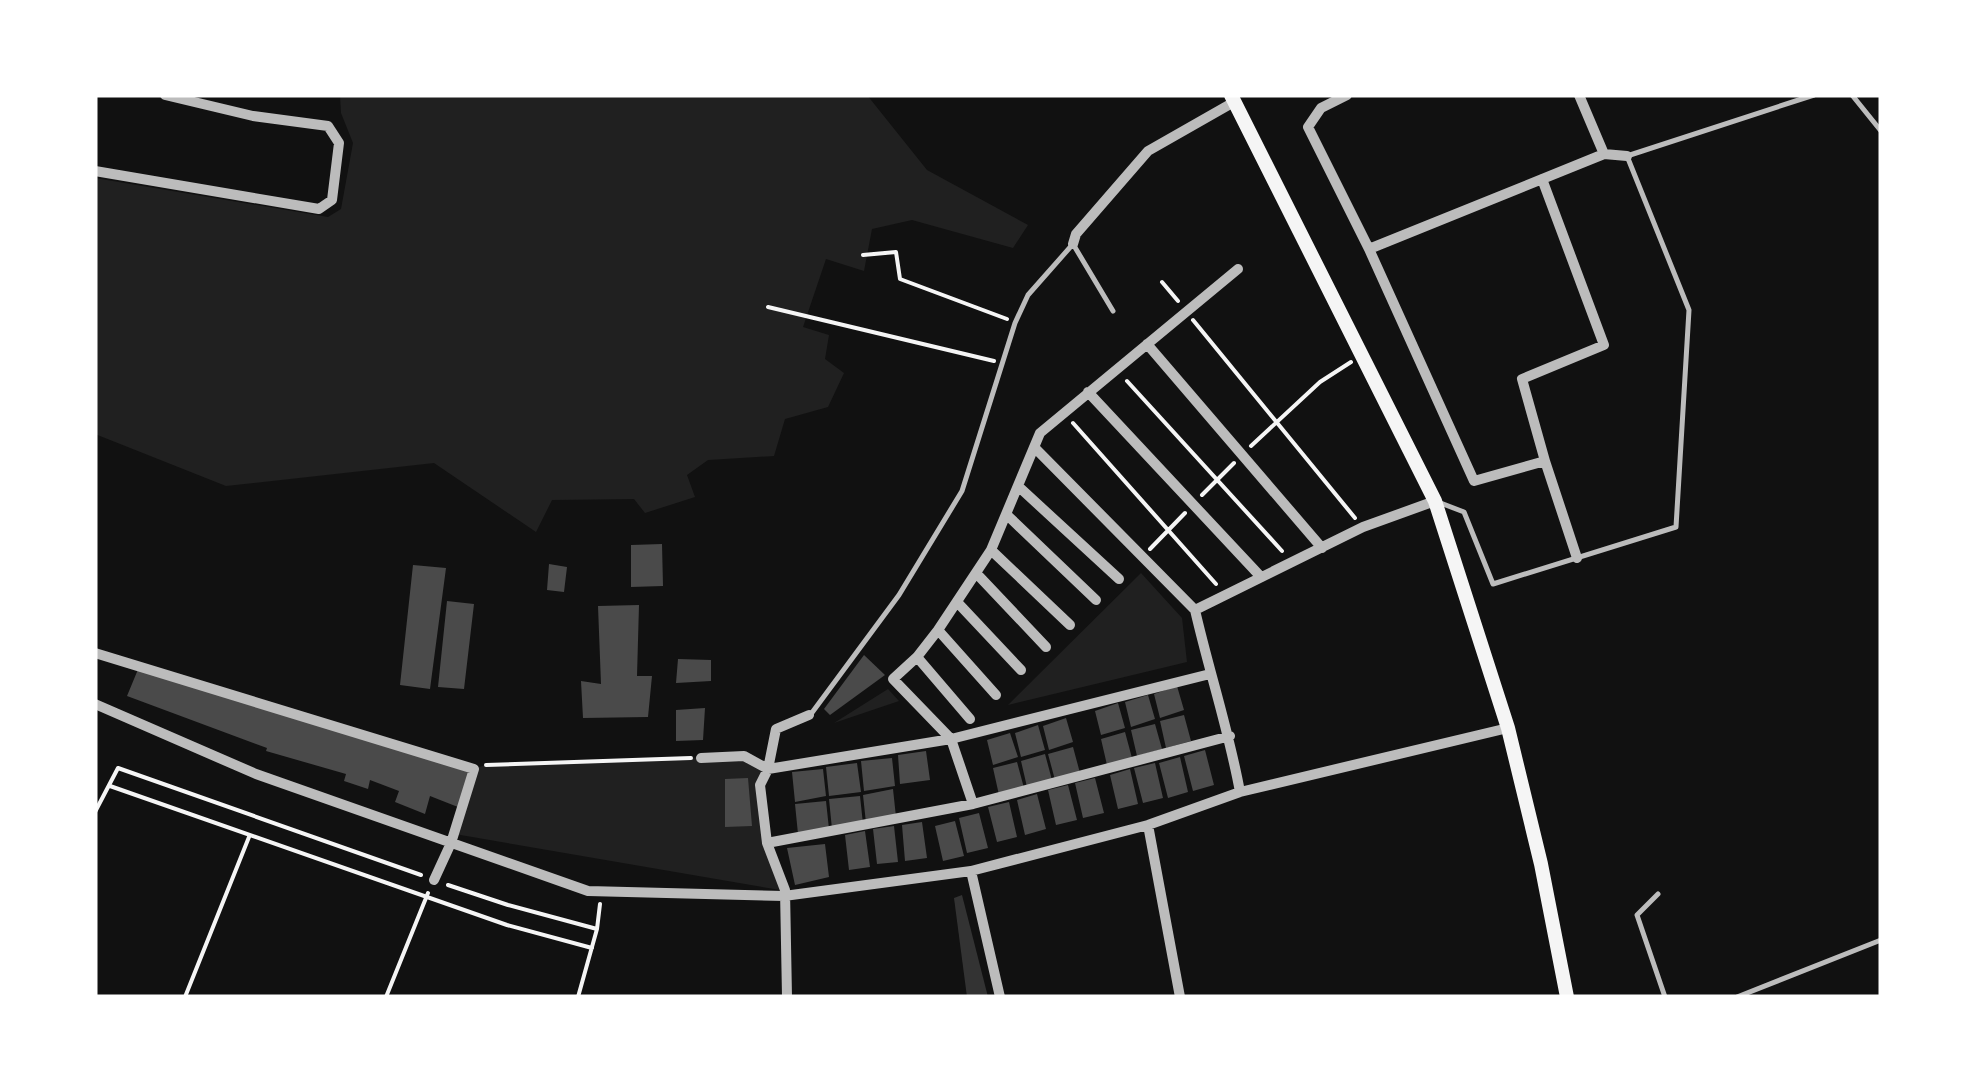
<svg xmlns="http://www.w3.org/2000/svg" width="1976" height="1092" font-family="Arial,sans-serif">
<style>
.green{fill:#202020}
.water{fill:#333}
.building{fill:#4a4a4a}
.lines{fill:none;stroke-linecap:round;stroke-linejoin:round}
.path{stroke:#f5f5f5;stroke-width:4}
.service{stroke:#bcbcbc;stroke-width:5}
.minor{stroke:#bcbcbc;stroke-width:10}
.secondary{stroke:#f5f5f5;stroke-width:14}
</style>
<rect width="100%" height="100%" fill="#111"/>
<path class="green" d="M340,95H867L927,170L1028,225L1013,248L912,220L872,229L864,271L826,259L803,327L829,335L825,359L844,373L828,407L785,419L774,456L708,460L687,475L695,497L645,513L634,499L552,500L536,532L434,463L226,486L95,434V178L328,217L341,209L353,143L341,113Z
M1141,573L1182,618L1187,662L1008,705Z
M888,689L899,701L834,723Z
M744,756L768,769L760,785L780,890L455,834L474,769L488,764Z"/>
<path class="water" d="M962,895L988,997H967L954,898Z"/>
<path class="building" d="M662,544L663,586L631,587V545Z
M549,564L567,567L564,592L547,590Z
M413,565L446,568L430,689L400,685Z
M447,601L474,604L464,689L438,687Z
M639,605L637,676H652L648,717L583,718L581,681L601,684L598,606Z
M864,655L885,675L830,715L824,709Z
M678,659L711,660V681L676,683Z
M139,667L474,769L463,809L430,796L425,814L395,802L399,791L370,780L368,789L344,781L346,774L266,751L267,748L127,696Z
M1177,686L1184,710L1160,718L1154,694Z
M1148,695L1155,719L1131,727L1125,702Z
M1118,703L1125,728L1101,735L1095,711Z
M705,708L703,740L676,741V710Z
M1184,715L1191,741L1166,748L1160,721Z
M1066,718L1073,742L1049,750L1043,726Z
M1155,724L1162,749L1137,756L1131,730Z
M1038,725L1045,750L1021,757L1015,733Z
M1125,732L1132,758L1107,765L1101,739Z
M1010,733L1018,757L993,765L987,740Z
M1073,747L1080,773L1055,780L1048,754Z
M1205,750L1214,785L1193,791L1184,756Z
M926,751L930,780L900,784L898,755Z
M1045,754L1052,780L1027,787L1021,761Z
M1180,757L1188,792L1168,798L1159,763Z
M892,758L895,786L864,791L861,761Z
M1017,762L1024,788L999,795L993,768Z
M857,763L861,792L829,796L826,767Z
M1155,763L1163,798L1143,803L1134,768Z
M823,769L826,796L795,802L792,772Z
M1130,769L1138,804L1118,809L1110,775Z
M748,778L752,826L725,827V779Z
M1095,778L1104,813L1083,818L1075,783Z
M1068,785L1077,820L1056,825L1048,790Z
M893,789L896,817L866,823L863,795Z
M1037,794L1046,829L1025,835L1017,800Z
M860,796L863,824L832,829L829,799Z
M826,801L829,829L798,834L795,804Z
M1009,802L1017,837L997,842L988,807Z
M979,813L988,848L967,853L959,818Z
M955,821L964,856L943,861L935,826Z
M922,822L927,858L905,861L902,825Z
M894,826L898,862L877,864L873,829Z
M865,831L870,867L849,870L845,835Z
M825,844L829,877L795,885L787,848Z"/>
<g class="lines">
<path class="path" d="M863,255L896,252L900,279L1007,319
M1162,282L1178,301
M768,307L994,361
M1193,320L1355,518
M1127,381L1282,551
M1073,423L1216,584
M1251,446L1320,382L1351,362
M1202,495L1234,463
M1150,549L1185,513
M486,765L691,758
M110,786L507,925L592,948
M95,812L118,768L421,875
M448,885L508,905L597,929
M185,997L249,837
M386,997L428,893
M578,997L597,929L600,904"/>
<path class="service" d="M1852,95L1881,131
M1438,502L1464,512L1493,584L1676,527L1689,310L1627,156L1814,95
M811,714L899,595L962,491L1015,323L1028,295L1073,244L1113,311
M1658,894L1637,915L1665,997
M1737,997L1881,940"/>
<path class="minor" d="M1347,95L1321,108L1308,127L1369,249
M1579,95L1604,154
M95,171L319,209L332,200L339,143L328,126L253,116L165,95
M1542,179L1604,345L1522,379L1545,461L1474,481L1369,249L1604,154L1627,156
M1073,244L1076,234L1148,151L1234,102
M1147,344L1322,548
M1088,392L1261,577
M1034,447L1195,610
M1545,461L1577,558
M1019,487L1119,579
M1007,515L1096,600
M991,550L1070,625
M976,573L1046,647
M957,602L1021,670
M938,630L996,695
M95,653L474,769L451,843L434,880
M917,657L970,719
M95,704L256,774L588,891L784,896L971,871L1148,825L1240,792L1508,728
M701,758L744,756L768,769L951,739L1210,674
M1240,792C1229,731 1209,671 1195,610L1363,527L1435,501
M973,804L951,739L893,679L917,657L938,630L991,550L1040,433L1238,269
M1148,825L1180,997
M767,843L973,804L1230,736
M971,871L1000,997
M787,997L785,890L767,843L760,785L768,769L776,729L809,715"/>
<path class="secondary" d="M1231,95L1435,501L1508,728L1541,864L1567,997"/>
</g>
<rect width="1976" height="1092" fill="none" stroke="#ffffff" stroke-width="195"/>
</svg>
